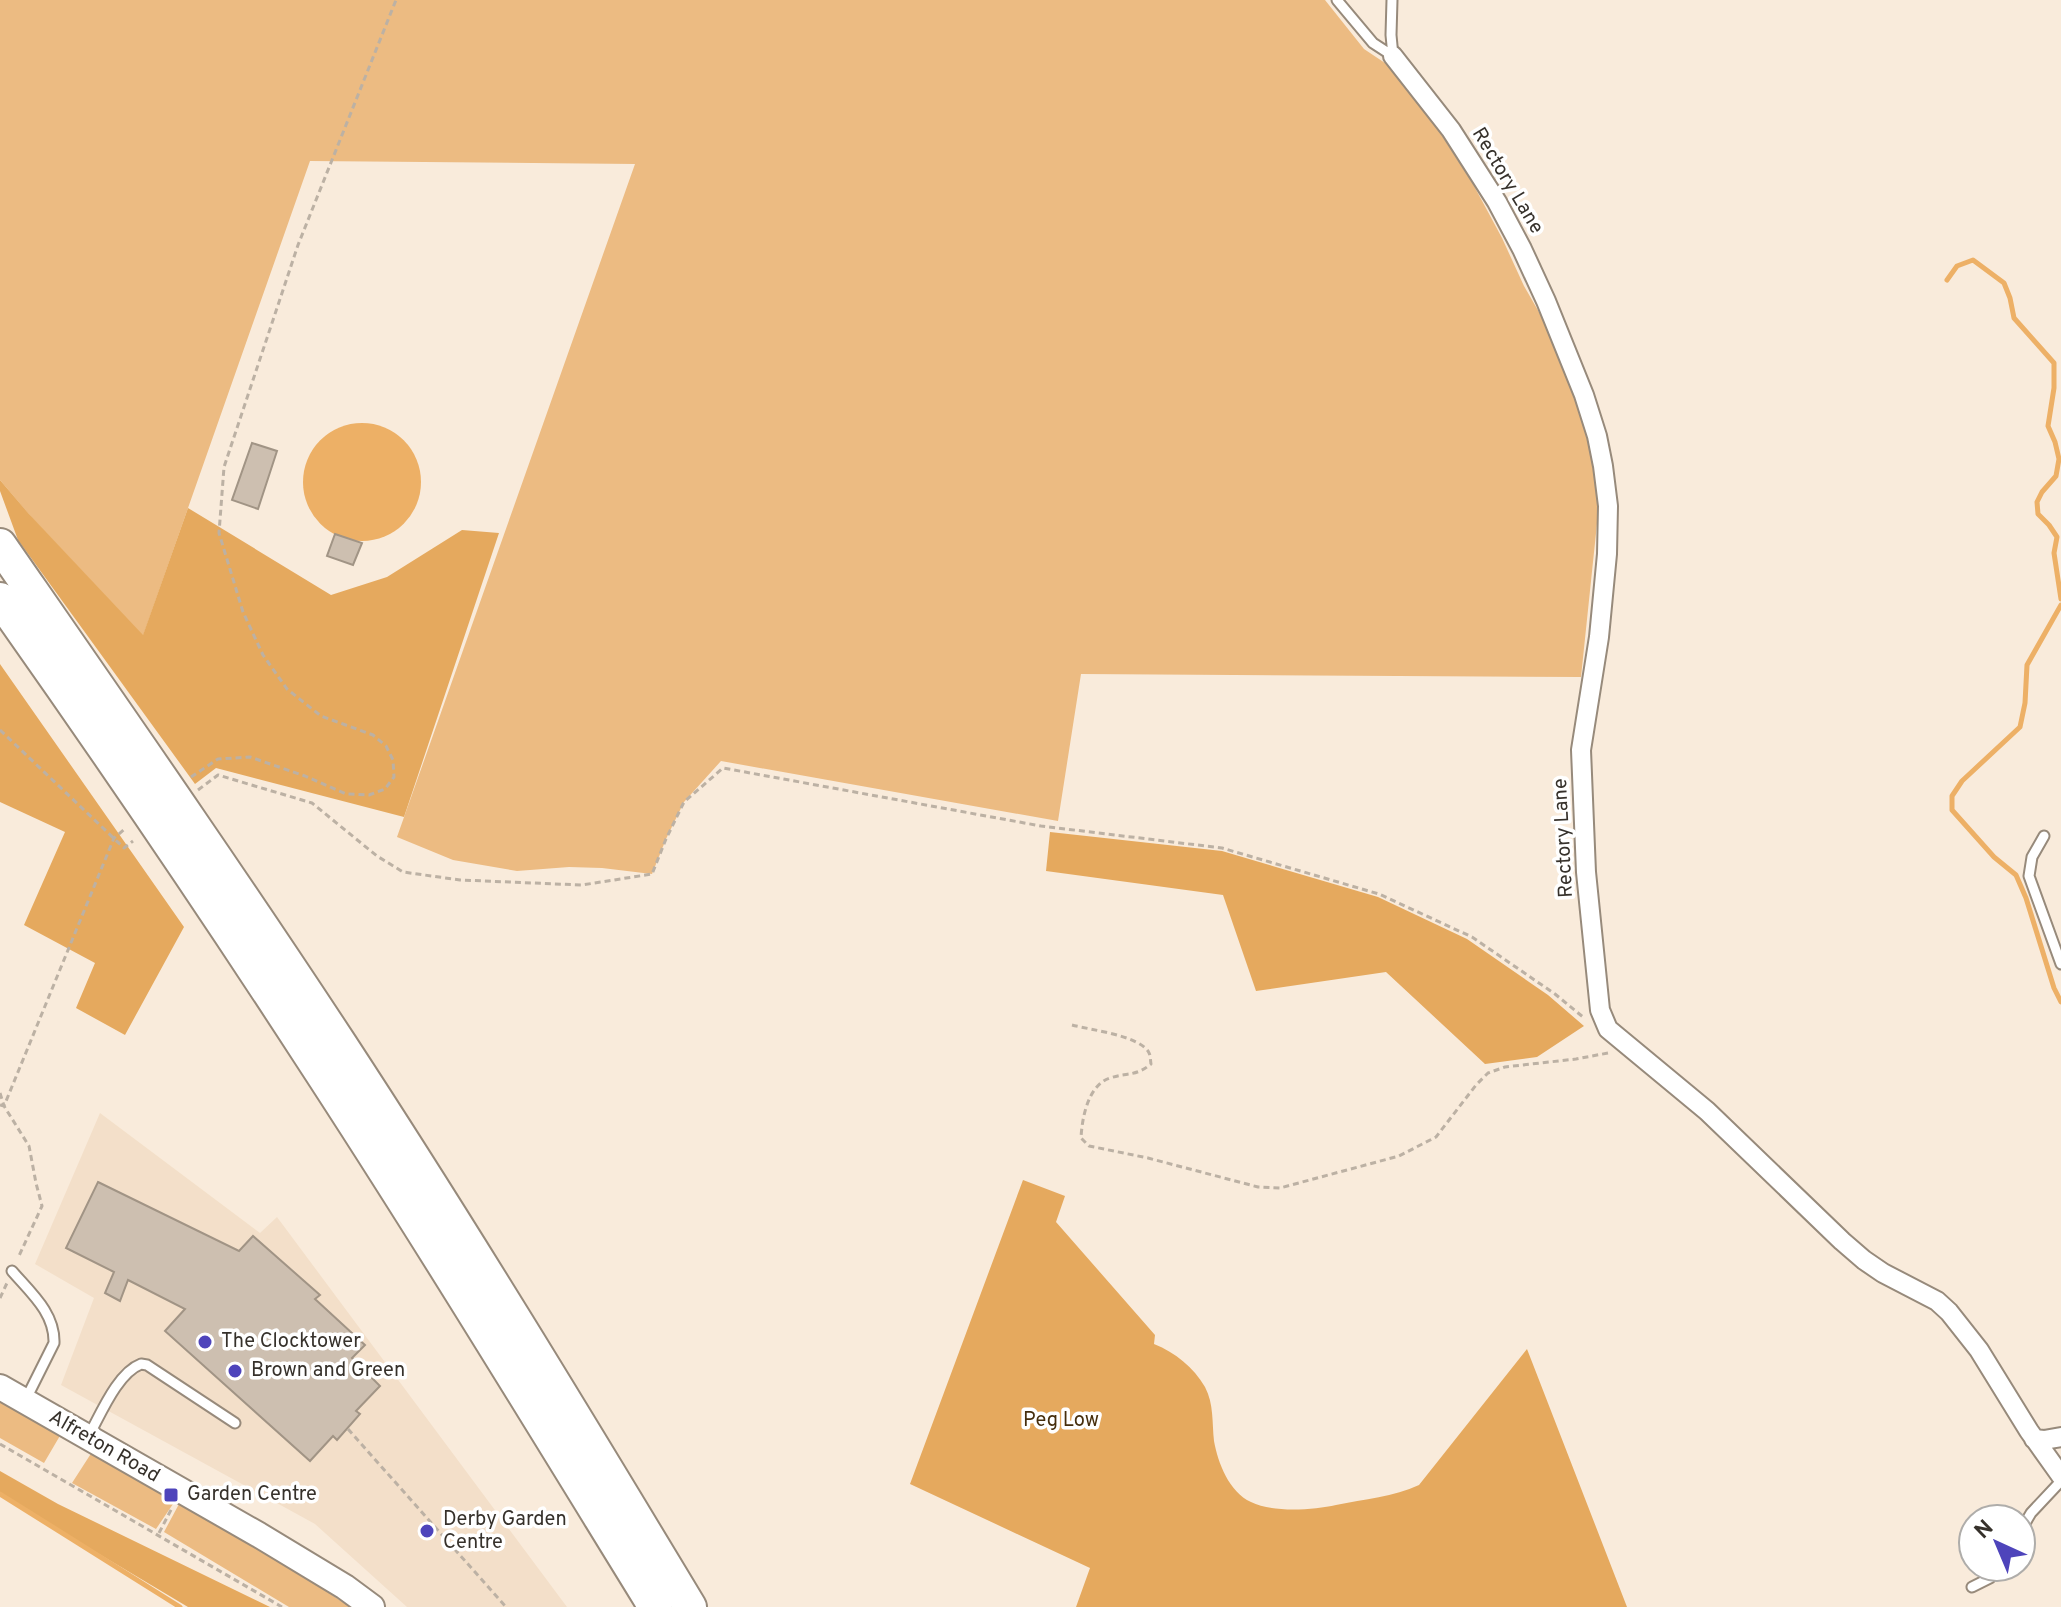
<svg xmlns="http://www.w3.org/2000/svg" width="2061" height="1607" font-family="Overpass,sans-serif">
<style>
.built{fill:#f3dfc9}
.green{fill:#ecbb82}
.forest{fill:#e5a95e}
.water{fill:#edb066}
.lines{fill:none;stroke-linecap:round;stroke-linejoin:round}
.stream{stroke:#edb066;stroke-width:5}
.building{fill:#cdbfb0;stroke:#a19485;stroke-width:2}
.lane-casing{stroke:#978a7b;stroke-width:13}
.street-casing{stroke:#978a7b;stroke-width:22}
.secondary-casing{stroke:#978a7b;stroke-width:28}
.highway-casing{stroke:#978a7b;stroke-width:36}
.path{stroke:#bcb1a4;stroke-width:3;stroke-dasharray:6 4;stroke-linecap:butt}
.lane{stroke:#fff;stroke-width:9}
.street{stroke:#fff;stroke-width:18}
.secondary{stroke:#fff;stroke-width:24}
.highway{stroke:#fff;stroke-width:32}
.poi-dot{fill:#4e44bb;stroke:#fff;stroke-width:3}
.labels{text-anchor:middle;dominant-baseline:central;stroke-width:7;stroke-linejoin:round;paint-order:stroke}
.street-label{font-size:20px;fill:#36312b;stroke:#fff}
.poi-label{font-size:20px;fill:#36312b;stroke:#fff;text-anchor:start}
.park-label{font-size:20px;fill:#462e0d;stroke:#fff}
</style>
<rect width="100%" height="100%" fill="#f9ebdb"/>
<path class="built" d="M100,1113L260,1233L277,1217L567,1607H407L315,1524L61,1385L94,1298L35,1264Z"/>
<path class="green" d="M0,0H1325L1364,49L1388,65L1439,131L1473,184L1502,238L1524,286L1551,333L1603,466L1581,677L1081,674L1058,821L721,761L684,802L666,839L652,874L602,868L569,867L517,871L453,860L397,837L635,164L310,161L143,636L33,519L0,480Z
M0,1398L61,1434L44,1463L0,1438Z
M92,1452L169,1495L167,1499L173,1504L156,1529L72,1483Z
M179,1504L183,1506L186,1504L270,1554L350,1607H289L164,1532Z"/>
<path class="forest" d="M0,480L29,514L143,635L188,508L331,595L387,577L462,530L499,533L404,817L216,768L195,784L18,540L0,491Z
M0,664L184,927L125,1035L76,1008L95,963L24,925L65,832L0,802Z
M1050,832L1222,851L1378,897L1467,939L1548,995L1584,1026L1537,1057L1485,1064L1386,972L1256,991L1223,895L1046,871Z
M1023,1180L1065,1196L1056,1222L1155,1335L1154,1344C1176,1353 1193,1367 1205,1387C1214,1404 1212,1423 1214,1441C1218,1463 1229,1492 1251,1502C1273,1513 1313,1510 1336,1505C1364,1499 1394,1497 1419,1485L1527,1349L1627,1607H1076L1090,1568L910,1484Z
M0,1471L58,1504L270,1607H188L0,1495Z"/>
<path class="water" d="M303 482a59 59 0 1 1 118 0a59 59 0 1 1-118 0Z"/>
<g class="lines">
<path class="stream" d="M1947,280L1957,266L1973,260L2004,283L2010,298L2014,318L2054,363V388L2048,426L2055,442L2059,459L2056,476L2042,492L2037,502L2038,514L2049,525L2057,537L2054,553L2061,599
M2061,605L2027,665L2025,703L2020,727L1962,781L1952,796V810L1994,857L2016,875L2026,898L2054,988L2061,1002
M0,1494L180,1607"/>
</g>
<path class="building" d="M252,443L277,451L258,509L232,500Z
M335,534L362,543L353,565L327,556Z
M98,1182L239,1251L253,1236L320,1295L315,1299L365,1345L352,1358L380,1386L356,1411L360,1414L337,1440L333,1436L310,1461L165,1331L185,1309L128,1280L120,1301L105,1293L114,1272L66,1248Z"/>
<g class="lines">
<g class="lane-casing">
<path id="lane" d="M1337,0L1373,43L1393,56
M1392,0L1391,35L1393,56
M2044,836L2032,857L2029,876L2061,964
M12,1271C31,1293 55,1313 54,1343L26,1399
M88,1437C100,1416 117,1373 141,1364L147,1365L235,1423
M2021,1530L2031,1513L2061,1481
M1972,1587L1990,1578L1998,1567"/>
</g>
<g class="street-casing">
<path id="street" d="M1393,56L1451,130L1497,202L1522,249L1546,301L1584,395L1597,436L1603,466L1608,506L1607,554L1599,637L1581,750L1586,872L1600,1010L1608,1029L1707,1111L1842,1241L1864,1260L1883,1273L1937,1301L1949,1312L1979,1350L2029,1431L2061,1476
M2034,1439L2044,1440L2061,1437"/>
</g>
<g class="secondary-casing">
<path id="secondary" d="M0,1387L259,1535L345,1587L372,1607"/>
</g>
<g class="highway-casing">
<path id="highway" d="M0,545C115,711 230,876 341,1045C462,1230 576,1418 690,1607
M0,599C106,749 209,900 309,1054C428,1236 541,1422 655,1607"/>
</g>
<path class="path" d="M0,730L124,848L133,841
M191,777L218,759L250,757L305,776L346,794L369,795L385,789L394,777L393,760L386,746L373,735L321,716L287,689L263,655L243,612L219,533L224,467L298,245L396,0
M198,790L218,775L312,803L377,856L403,872L460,880L582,885L652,874L666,839L684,802L723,768L1041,826L1222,848L1379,894L1472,937L1555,994L1583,1017
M1072,1025C1091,1030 1136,1035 1148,1051C1151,1056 1150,1058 1151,1064C1135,1077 1128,1072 1110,1078C1088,1085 1082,1118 1081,1138L1089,1146L1148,1158L1258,1187L1280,1188L1399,1156L1436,1137L1476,1085L1488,1073L1505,1067L1576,1059L1608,1053
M0,1093L4,1106L29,1146L36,1183L42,1206L18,1258
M0,1105L4,1106L114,838L126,828
M0,1298L7,1283
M348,1429L506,1607
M0,1444L282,1607
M159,1533L172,1508"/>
<use href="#lane" class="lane"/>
<use href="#street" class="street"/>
<use href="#secondary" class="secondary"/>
<use href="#highway" class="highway"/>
</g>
<g class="poi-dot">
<circle cx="205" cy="1342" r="8"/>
<circle cx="235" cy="1371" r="8"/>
<rect x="163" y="1487" width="16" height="16" rx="4"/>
<circle cx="427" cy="1531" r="8"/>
</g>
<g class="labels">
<g class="street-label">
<text transform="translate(1507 181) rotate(59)">Rectory Lane</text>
<text transform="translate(1564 838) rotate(-93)">Rectory Lane</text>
<text transform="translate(104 1447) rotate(30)">Alfreton Road</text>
</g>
<g class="poi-label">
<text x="221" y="1342">The Clocktower</text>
<text x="251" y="1371">Brown and Green</text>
<text x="187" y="1495">Garden Centre</text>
<text x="443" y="1520">Derby Garden<tspan x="443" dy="23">Centre</tspan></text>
</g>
<g class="park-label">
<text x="1061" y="1421">Peg Low</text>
</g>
</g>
<g transform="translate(1997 1543) rotate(316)"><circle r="38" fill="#ffffff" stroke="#afadaa" stroke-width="2"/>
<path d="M0-6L14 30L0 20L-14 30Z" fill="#4e44bb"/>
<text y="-12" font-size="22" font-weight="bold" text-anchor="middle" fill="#36312b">N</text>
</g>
</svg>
